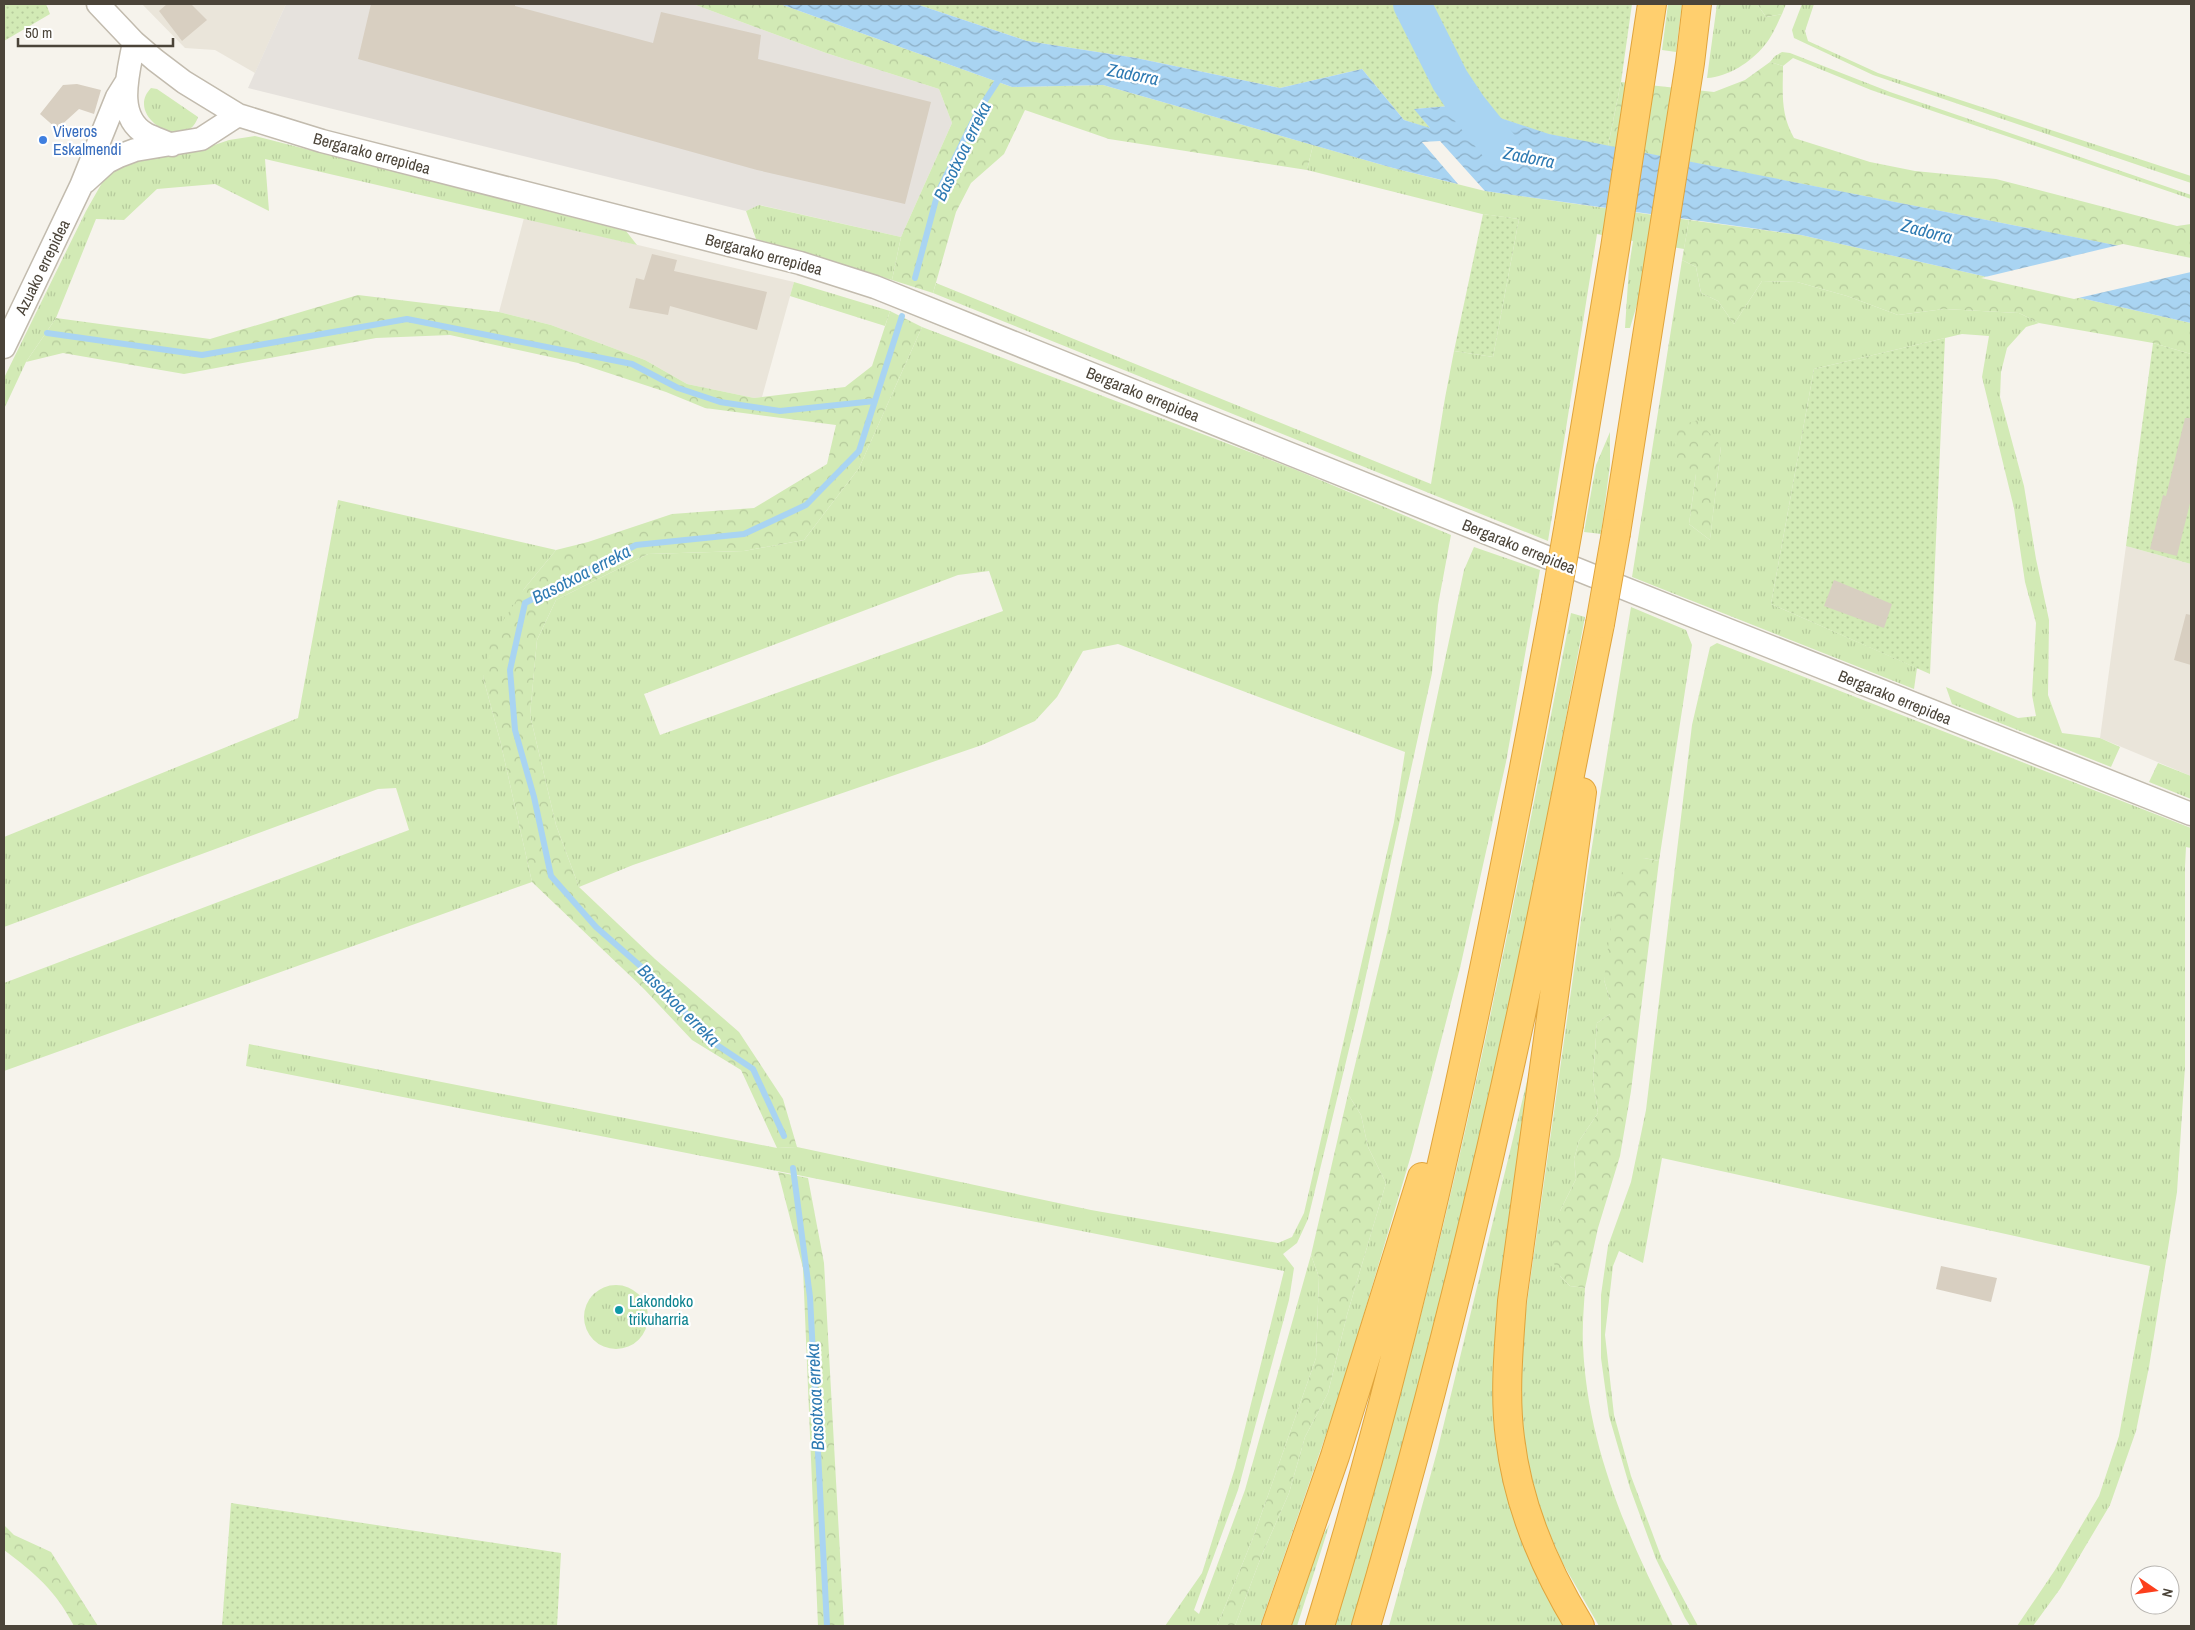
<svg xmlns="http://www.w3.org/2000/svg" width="2195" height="1630" font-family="'Archivo Narrow',sans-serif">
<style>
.residential{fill:#eae5da}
.industrial{fill:#e6e2dd}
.grass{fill:url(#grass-tufts);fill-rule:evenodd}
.forest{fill:url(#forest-crowns)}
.park{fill:url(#park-dots)}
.water{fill:url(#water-waves)}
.pier{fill:#f6f3ec}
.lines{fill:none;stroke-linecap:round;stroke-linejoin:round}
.stream{stroke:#a9d4f2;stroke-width:6}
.river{stroke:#a9d4f2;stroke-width:38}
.building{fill:#d8cfc1}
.tertiary-casing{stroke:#c2bbae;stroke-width:25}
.motorway-casing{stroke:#e0a43c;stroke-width:30}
.tertiary{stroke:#fff;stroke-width:22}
.motorway{stroke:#ffcf6e;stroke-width:28}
.motorway-bridge-casing{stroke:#e0a43c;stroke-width:30;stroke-linecap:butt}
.motorway-bridge{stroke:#ffcf6e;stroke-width:28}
.shop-dot{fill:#3f7fe0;stroke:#fff;stroke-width:2}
.culture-dot{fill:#0f9aa8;stroke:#fff;stroke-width:2}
.labels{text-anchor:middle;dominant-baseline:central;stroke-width:4.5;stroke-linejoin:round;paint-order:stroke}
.shop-label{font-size:16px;fill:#366cbe;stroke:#fff;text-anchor:start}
.street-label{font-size:16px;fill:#4b4439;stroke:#fff}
.culture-label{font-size:16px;fill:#0d838f;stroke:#fff;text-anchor:start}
.water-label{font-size:18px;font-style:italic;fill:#2e7ab2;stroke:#fff}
</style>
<defs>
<pattern id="grass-tufts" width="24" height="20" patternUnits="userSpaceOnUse" patternTransform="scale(1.25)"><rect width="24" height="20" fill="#d2eab5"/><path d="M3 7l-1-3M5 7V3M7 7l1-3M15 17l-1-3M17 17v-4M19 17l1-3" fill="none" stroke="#b6ca9c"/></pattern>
<pattern id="forest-crowns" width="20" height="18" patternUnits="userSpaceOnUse" patternTransform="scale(1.25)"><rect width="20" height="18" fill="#d2eab5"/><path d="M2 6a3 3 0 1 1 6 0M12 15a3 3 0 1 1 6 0" fill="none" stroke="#b6ca9c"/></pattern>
<pattern id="park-dots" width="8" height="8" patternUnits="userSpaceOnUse" patternTransform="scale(1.25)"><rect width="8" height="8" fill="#d2eab5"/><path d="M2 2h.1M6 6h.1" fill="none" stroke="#b6ca9c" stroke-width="1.8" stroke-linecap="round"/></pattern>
<pattern id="water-waves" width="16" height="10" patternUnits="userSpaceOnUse" patternTransform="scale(1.25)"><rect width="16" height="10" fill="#a9d4f2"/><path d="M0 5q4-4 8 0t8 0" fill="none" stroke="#8caec5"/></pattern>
</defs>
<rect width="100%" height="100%" fill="#f6f3ec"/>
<path class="residential" d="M142,4H286L255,73L215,50L185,48Z
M524,218L794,282L762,397L754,398L687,384L645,360L551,325L499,312Z
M2126,546L2191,564V776L2100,738Z"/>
<path class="industrial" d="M286,4H693L826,53L939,89L952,123L901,237L760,205L746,211L248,88Z"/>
<path class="grass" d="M1668,4H1682L1676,52L1662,50Z
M1717,4H1757L1766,17L1782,14C1777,24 1772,37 1764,46C1751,62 1728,77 1707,78Z
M1802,4H1814L1805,31L1808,41L1878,73L2191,176V183L1873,75L1794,38L1792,30Z
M1782,52L1790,53L1890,92L2191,195V199L1871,90L1793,58L1783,66L1770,62L1775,56Z
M151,88L157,89L198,117C187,154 123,117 151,88Z
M255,136L626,231L637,245L265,159L269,211L215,184L157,189L124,220L96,219L56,318L26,362L4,409V378L86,211L107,174L139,155L194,152L229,140Z
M1313,145L1393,168L1485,191L1689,220L1684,249L1648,243L1642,288L1630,328H1625L1629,267L1633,241L1597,234L1548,541L933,293L936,283L1431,484L1445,398L1454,351L1493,357L1519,219L1482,214L1307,170Z
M759,205L901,237L892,280L756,239L746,211Z
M1682,260L1696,267L1701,293L1718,301L1734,324L1762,281L1797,282L1847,296L1898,315L1944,309L2019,313L2039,323L2026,327L2007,348L2001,372L2000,397L2024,486L2036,559L2049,620L2048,695L2062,733L2100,738L2120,747L2111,767L1952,704L1946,687L2018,718L2036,716L2032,695L2036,623L2025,582L2014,508L1982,377L1989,336L1962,334L1814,369L1771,604L1917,668L1914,689L1632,577ZM1721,446L1710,539V540L1689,524L1696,474Z
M794,282L890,311L885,326L790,296Z
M922,327L1294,469L1451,535L1438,605L1432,673L1358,1012L1308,1219L1297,1243L1283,1254L1294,1268L1289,1300L1238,1490L1194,1610L1199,1614L1245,1490L1311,1255L1319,1277L1316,1358L1253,1538L1217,1626H1165L1202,1573L1235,1468L1284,1271L246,1066L249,1044L777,1148L797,1147L1091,1210L1278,1243L1292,1237L1304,1213L1394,822L1405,752L1118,644L1083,651L1057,697L1035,721L982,745L633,865L579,887L556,825L530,715L537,640L556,600L648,554L744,551L804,540L859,468ZM989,571L1003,611L660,735L644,694L958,575Z
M1610,432V465L1601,534L1584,532L1596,465Z
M338,500L556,550L524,589L483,677L500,740L532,882L4,1071V983L409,830L396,788L378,789L4,927V837L298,718Z
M1474,547L1540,570L1506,762L1460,968L1412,1152L1341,1391L1260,1626H1235L1261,1557L1289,1493L1305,1437L1328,1393L1347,1315L1386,1183L1368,1147L1361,1115L1348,1094L1387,933L1464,570Z
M1631,607L1686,630L1692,645L1659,861L1644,858L1604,980L1610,1000V1014L1597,1023L1593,1080L1598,1113L1579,1141L1574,1159L1576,1179L1560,1211V1276L1570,1286L1585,1288C1584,1306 1582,1326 1583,1345C1587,1445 1628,1539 1673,1626H1599L1562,1562L1539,1509L1525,1448L1519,1384L1524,1324L1588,871Z
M1571,613L1585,617C1559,751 1536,887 1507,1021C1462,1225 1409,1426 1352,1626H1335C1375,1493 1411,1358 1444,1222C1492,1021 1531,817 1571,613Z
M1717,643L2191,828V848L2186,847L2185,866V1067L2177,1192L2149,1367L2136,1431L2110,1505L2060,1589L2033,1626H2017L2055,1570L2099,1496L2119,1436L2150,1266L1662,1158L1643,1263L1619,1251L1613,1266L1605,1335L1614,1415L1631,1476L1662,1559L1698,1626H1690L1685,1618L1656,1559L1630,1488L1609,1416L1601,1358V1295L1608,1246L1631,1182L1646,1110L1692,725L1710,647Z
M2158,763L2191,776V799L2149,782Z
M1536,1044L1496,1381L1571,1626H1389L1438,1448Z
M584 1317a32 32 0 1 1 64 0a32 32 0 1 1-64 0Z
M1330,1523L1297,1626H1287L1308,1562Z"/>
<path class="forest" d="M693,4H780L1012,87L1103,85L1313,145L1307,170L1109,139L1025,110L1004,154L971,183L956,212L933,293L892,280L901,237L952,123L939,89L826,53Z
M1757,4H1786L1782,14L1766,17Z
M1770,62L1783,66C1783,93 1780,113 1794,138L1870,162L1915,171L1996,179L2177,226L2191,224V260L1608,146L1621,82L1714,92L1745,80Z
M1689,220L1801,235L2191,323V354L2153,343L2039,323L2019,313L1944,309L1898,315L1847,296L1797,282L1762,281L1734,324L1718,301L1701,293L1696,267L1682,260Z
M358,295L499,312L551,325L645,360L687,384L754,398L845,387L872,366L890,311L922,327L859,468L804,540L744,551L648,554L556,600L537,640L530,715L556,825L579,887L655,959L739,1032L783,1099L797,1147L777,1148L741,1070L692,1040L644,989L532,882L500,740L483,677L491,639L524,589L556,550L588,542L672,514L754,508L827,464L836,425L705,408L666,392L578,363L450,335L376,338L184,374L63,353L26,362L56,318L210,339Z
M1698,420L1721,446L1710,540L1689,524L1696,474L1677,458L1673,436L1682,425Z
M1644,858L1659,861L1631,1091L1620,1156L1598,1228L1585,1288L1570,1286L1560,1276L1550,1255L1560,1211L1576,1179L1574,1159L1579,1141L1598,1113L1593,1080L1597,1023L1610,1014V1000L1604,980L1617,876Z
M1348,1094L1361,1115L1368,1147L1386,1183L1347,1315L1328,1393L1305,1437L1289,1493L1261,1557L1235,1626H1217L1253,1538L1316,1358L1319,1277L1311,1255Z
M778,1172L808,1178L824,1263L844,1626H818L803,1268Z
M4,1525L14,1535L51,1552L98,1626H74C56,1591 35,1573 4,1550Z"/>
<path class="park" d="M4,4H46L50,14L4,41Z
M916,4H1632L1621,82L1608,146L1547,134L1461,105L1415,109L1431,129L1404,120L1362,69L1280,88L1136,58L1027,41Z
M1483,214L1519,219L1493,357L1454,351Z
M1945,338L1930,674L1771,604L1814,369Z
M2153,343L2191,354V564L2126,546Z
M231,1503L561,1553L557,1626H222Z"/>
<path class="water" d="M780,4H916L1027,41L1136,58L1280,88L1362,69L1404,120L1430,128L1414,109L1461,105L1549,134L2191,260V323L1801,235L1485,191L1440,141L1422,142L1458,184L1393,168L1103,85L1012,87Z"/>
<path class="pier" d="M2123,244L2191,258V272L2074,299L1981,278Z"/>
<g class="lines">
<path class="stream" d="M915,278L938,192L977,113L1001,76
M47,333L202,355L407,319L632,364L678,388L720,402L780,411L875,401
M784,1136L753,1069L708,1039L662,985L596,927L551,876L534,797L515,730L510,670L525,603L636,545L744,534L806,505L859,451L902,316
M793,1168L810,1297L827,1626"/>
<path class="river" d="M1412,4L1450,80L1468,107L1500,147"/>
</g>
<path class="building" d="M167,4H191L207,20L182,41L159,11Z
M371,4H515V6L653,43L661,12L761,35L758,59L931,102L905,204L757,170L358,59Z
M77,84L101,90L94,114L79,109L57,129L40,114L63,85Z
M652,254L677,260L674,271L767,292L757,330L670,306L668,315L629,308L636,278L644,280Z
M2185,418H2191V499L2177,556L2150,549L2163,495L2166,496Z
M1834,580L1892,604L1884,628L1824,606Z
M2186,614L2191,615V665L2174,660Z
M1941,1266L1997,1278L1991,1302L1936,1289Z"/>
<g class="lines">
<g class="tertiary-casing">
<path id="tertiary" d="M98,4L134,42L155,60L184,82L238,115L322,141L800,263L875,287L1708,622L2191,814
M134,42C129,71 114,116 146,134C154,138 163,141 172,145
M85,182L107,162L119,156L135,150L201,139L238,115
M4,347L81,186L117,97L127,81"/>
</g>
<g class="motorway-casing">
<path id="motorway" d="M1569,524L1615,248L1652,4
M1616,533L1690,63L1697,4
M1276,1626L1335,1456L1422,1177
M1320,1626C1423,1290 1492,944 1556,598
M1366,1626C1424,1428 1475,1227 1519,1024C1548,891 1573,757 1600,624
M1580,1626C1545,1569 1518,1506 1510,1438C1504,1393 1509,1346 1512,1301L1582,792"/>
</g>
<use href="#tertiary" class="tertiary"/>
<use href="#motorway" class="motorway"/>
<g class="motorway-bridge-casing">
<path id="motorway-bridge" d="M1556,598L1569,524
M1600,624L1616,533"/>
</g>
<use href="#motorway-bridge" class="motorway-bridge"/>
</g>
<circle class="shop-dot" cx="43" cy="140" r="5"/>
<circle class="culture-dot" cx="619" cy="1310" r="5"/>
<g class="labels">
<g class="shop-label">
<text x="53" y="131">Viveros<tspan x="53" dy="18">Eskalmendi</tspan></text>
</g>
<g class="street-label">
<text transform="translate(372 153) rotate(15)">Bergarako errepidea</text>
<text transform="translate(764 254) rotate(15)">Bergarako errepidea</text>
<text transform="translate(42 267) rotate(-64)">Azuako errepidea</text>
<text transform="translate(1143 394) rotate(22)">Bergarako errepidea</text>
<text transform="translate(1519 546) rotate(22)">Bergarako errepidea</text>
<text transform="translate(1895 697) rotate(22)">Bergarako errepidea</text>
</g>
<g class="culture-label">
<text x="629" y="1301">Lakondoko<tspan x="629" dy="18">trikuharria</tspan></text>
</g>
<g class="water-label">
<text transform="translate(1133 74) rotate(11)">Zadorra</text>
<text transform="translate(962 151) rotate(-64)">Basotxoa erreka</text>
<text transform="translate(1529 157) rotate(11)">Zadorra</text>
<text transform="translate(1927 231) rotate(15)">Zadorra</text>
<text transform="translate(581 574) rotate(-27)">Basotxoa erreka</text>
<text transform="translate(679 1005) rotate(45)">Basotxoa erreka</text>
<text transform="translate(815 1397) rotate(-93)">Basotxoa erreka</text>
</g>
</g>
<rect width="2195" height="1630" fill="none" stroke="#4b4439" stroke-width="10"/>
<g transform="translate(2155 1590) rotate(103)"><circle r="24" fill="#ffffff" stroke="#b7b4b0"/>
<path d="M0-4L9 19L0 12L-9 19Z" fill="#fc3f1d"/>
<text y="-8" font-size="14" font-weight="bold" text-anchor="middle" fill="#4b4439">N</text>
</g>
<path d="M18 38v8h155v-8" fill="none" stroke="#4b4439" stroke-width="2.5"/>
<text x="25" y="38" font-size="15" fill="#4b4439" stroke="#ffffff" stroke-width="4" paint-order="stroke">50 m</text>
</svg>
